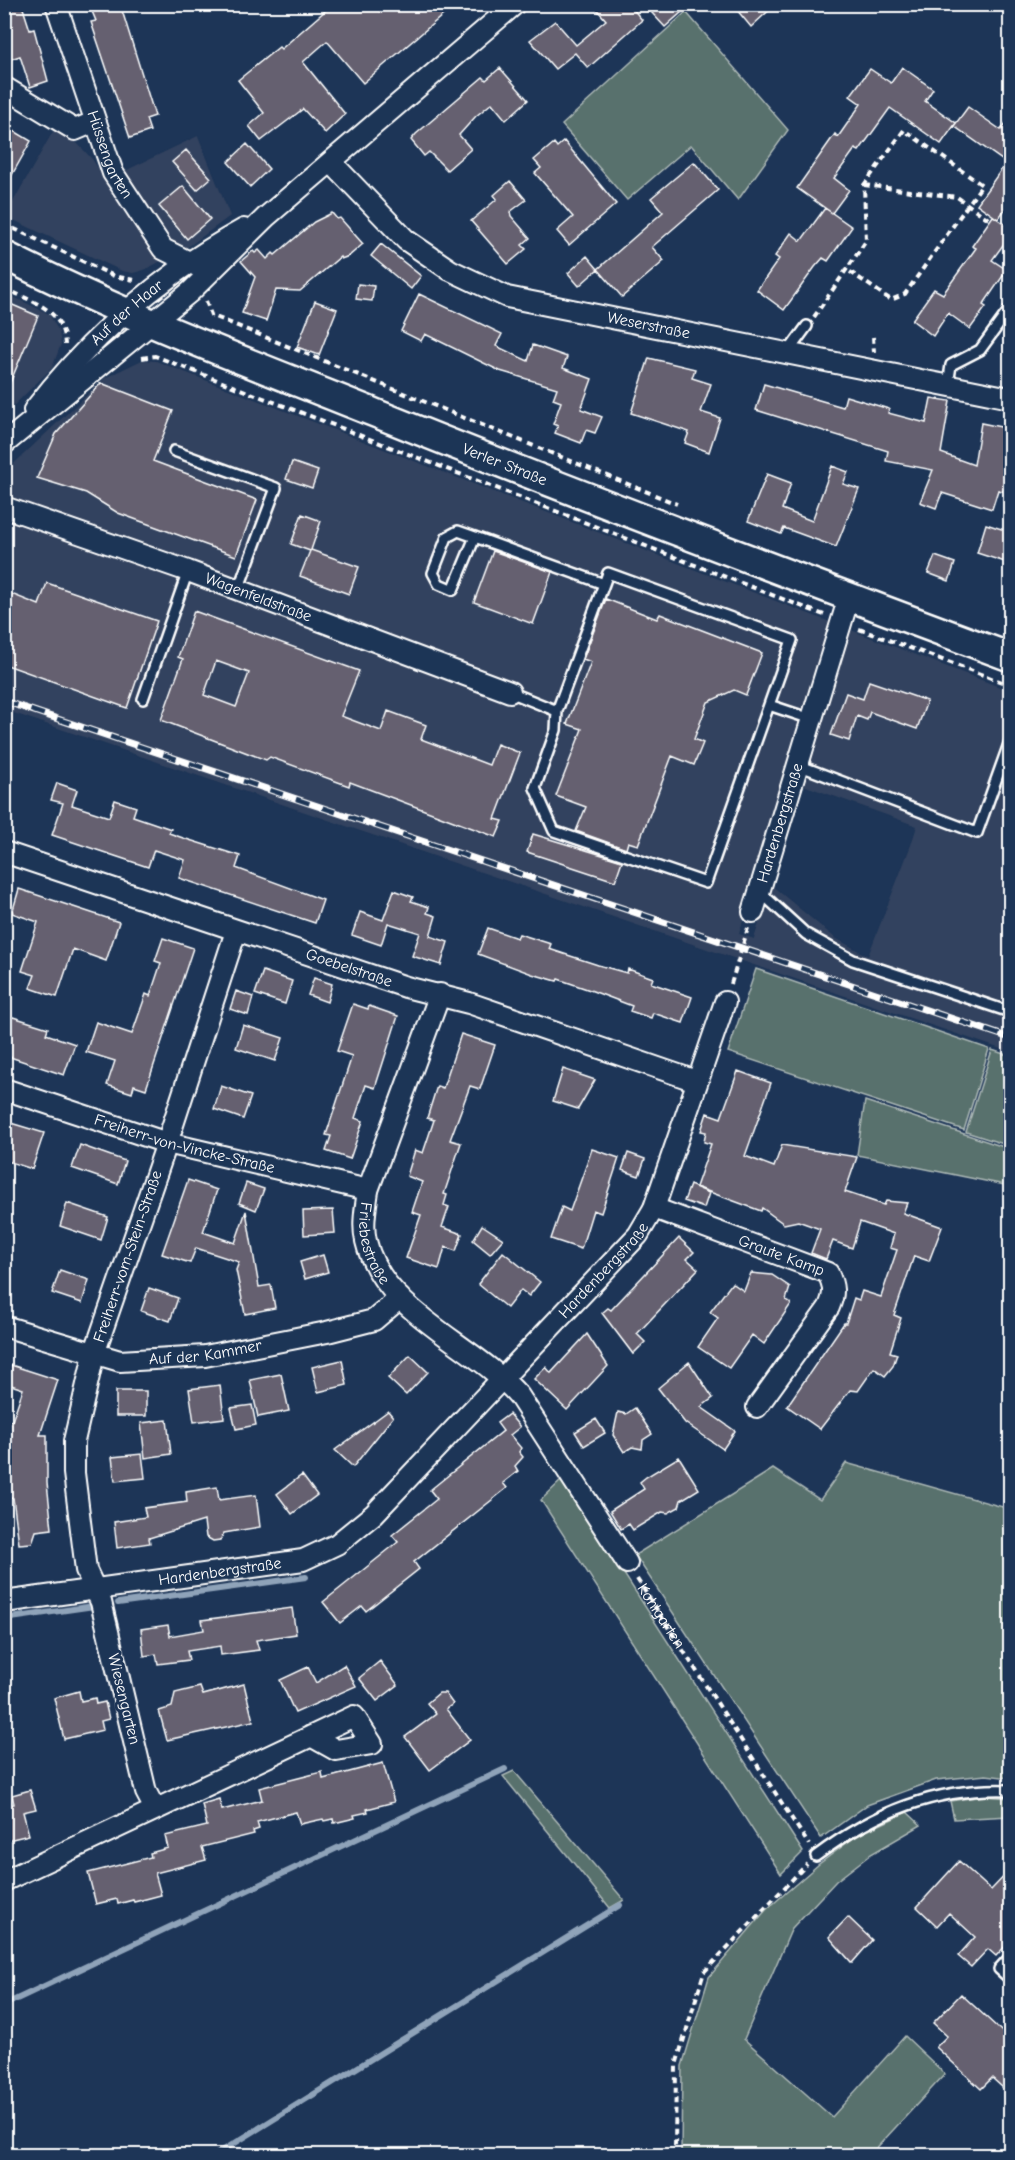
<svg xmlns="http://www.w3.org/2000/svg" width="1015" height="2160" font-family="'Comic Neue',sans-serif">
<style>
.built{fill:#33425e}
.green{fill:#59716d;stroke:#acb8b6;stroke-width:1.5}
.lines{fill:none;stroke-linecap:round;stroke-linejoin:round}
.stream{stroke:#8fa3b9;stroke-width:6}
.building{fill:#656170;stroke:#fff;stroke-width:1.5;fill-rule:evenodd}
.lane-casing{stroke:#fff;stroke-width:14}
.street-casing{stroke:#fff;stroke-width:24}
.secondary-casing{stroke:#fff;stroke-width:32}
.path{stroke:#fff;stroke-width:4;stroke-dasharray:6 4.5;stroke-linecap:butt}
.lane{stroke:#1d3557;stroke-width:9}
.street{stroke:#1d3557;stroke-width:20}
.secondary{stroke:#1d3557;stroke-width:27}
.rail-casing{stroke:#fff;stroke-width:7}
.rail{stroke:#1d3557;stroke-width:4.5;stroke-dasharray:14;stroke-linecap:butt}
.labels{text-anchor:middle;dominant-baseline:central;stroke-width:6;stroke-linejoin:round;paint-order:stroke}
.street-label{font-size:16px;fill:#fff;stroke:#1d3557}
</style>
<rect width="100%" height="100%" fill="#1d3557"/>
<filter id="ink" filterUnits="userSpaceOnUse"><feTurbulence type="fractalNoise" baseFrequency=".0167" numOctaves="2"/><feDisplacementMap in="SourceGraphic" scale="12" xChannelSelector="R" yChannelSelector="G"/><feConvolveMatrix kernelMatrix="1 2 1 2 8 2 1 2 1" color-interpolation-filters="sRGB"/></filter>
<g filter="url(#ink)">
<path class="built" d="M55,128L77,143L92,159L106,180L198,136L230,216L188,247L144,270L133,273L122,271L5,216Z
M5,293L49,314L59,332L61,344L52,368L5,414Z
M142,360L156,361L830,622L739,934L754,939L771,885L835,938L868,956L911,845L917,826L803,785L851,630L1010,691V1052L5,710V472L105,378Z"/>
<path class="green" d="M686,12L788,130L738,200L691,145L627,200L562,125Z
M756,969L989,1049L964,1130L728,1052Z
M992,1050L1010,1056V1146L966,1132Z
M865,1101L1010,1149V1186L857,1155Z
M846,1463L1010,1509V1778L986,1775L936,1780L867,1805L821,1838L635,1555L773,1469L820,1500Z
M563,1479L803,1852L781,1874L541,1500Z
M514,1771L624,1900L610,1908L503,1776Z
M983,1796L1010,1798V1816L954,1819L950,1801Z
M907,1812L921,1825L871,1854L836,1881L792,1928L744,2039L832,2117L905,2036L945,2074L870,2155H681L682,2066L709,1977L766,1910L819,1864L856,1836Z"/>
<g class="lines">
<path class="stream" d="M118,1603L306,1577
M4,1619L94,1606
M4,2005L505,1769
M214,2156L620,1905"/>
</g>
<path class="building" d="M89,4H120L155,116L146,119L150,131L130,138L91,22L96,21Z
M333,4H373L380,12L388,4H456L363,83L327,41L303,62L345,114L325,133L303,109L261,141L249,126L264,113L238,80L279,47L281,49Z
M592,4H629L642,20L588,68L575,53L555,69L530,40L555,21L576,45L606,20Z
M662,4H691L665,27L652,13Z
M732,4H776L751,27Z
M22,5L30,30L34,29L48,81L30,87L20,56L11,59L8,49L4,50V10Z
M902,67L933,89L925,101L956,123L941,144L890,108L859,151L855,149L834,178L849,190L832,213L797,188L835,134L838,137L861,104L850,96L870,69L891,83Z
M500,68L528,100L506,120L492,103L476,116L459,135L471,149L447,170L429,152L424,156L411,140L416,134L483,77L486,80Z
M968,107L1001,130L1011,116V201L998,219L977,204L1006,163L954,126Z
M4,125L31,141L4,189Z
M564,141L616,204L569,245L557,231L573,217L535,173L541,168L534,160L554,143L557,147Z
M247,144L269,169L250,187L228,162Z
M186,150L211,178L197,190L172,162Z
M694,162L718,190L652,247L664,261L622,297L598,269L663,212L651,198Z
M510,181L526,200L510,212L511,216L530,238L522,245L526,249L508,264L471,221L497,199L494,195Z
M183,186L210,219L187,239L159,206Z
M825,208L852,227L828,261L823,258L815,267L784,310L757,290L779,259L775,256L791,233L801,241Z
M332,213L337,219L340,218L363,244L349,256L341,259L340,257L300,291L276,290L266,321L242,313L255,277L241,261L253,251L255,253L259,250L267,259L273,253L275,255L314,222Z
M993,216L1011,228V234L992,260L1007,270L983,305L986,307L970,329L948,313L933,336L912,320L934,289L943,294L976,248L972,246Z
M381,244L421,276L411,289L371,256Z
M587,256L598,269L579,286L568,273Z
M358,284L374,286L372,301L356,299Z
M419,294L502,334L496,346L528,361L533,345L567,357L563,368L592,379L581,409L602,417L595,433L586,430L581,443L555,433L558,426L553,424L561,402L553,399L557,388L500,371L425,334L421,341L401,331Z
M315,301L337,309L319,355L297,347Z
M8,303L38,316L5,395L4,313Z
M649,358L695,369L692,378L711,384L701,412L720,418L709,452L685,443L689,432L631,413Z
M101,383L173,411L153,461L257,500L236,556L118,513L86,493L37,478L56,434Z
M764,384L843,407L846,396L889,409L888,413L926,423L931,398L950,401L941,453L974,465L981,423L1011,429V493L998,490L992,509L942,493L936,508L920,502L933,470L886,461L888,451L756,410Z
M292,462L318,471L312,488L286,479Z
M832,466L848,472L843,484L859,489L836,547L784,528L781,534L748,521L767,474L791,483L782,509L812,521Z
M302,514L321,521L311,550L359,567L349,594L300,576L310,551L291,544Z
M986,524L1011,532V564L977,553Z
M493,551L552,572L533,624L474,602Z
M935,556L955,563L949,581L928,573Z
M47,583L157,621L127,708L4,664V591L39,605Z
M606,599L657,619L660,614L762,653L746,695L734,690L708,702L694,739L703,743L694,765L672,756L638,845L628,842L626,849L576,831L586,807L556,796L582,729L567,724L591,662L583,659Z
M194,611L359,671L341,716L381,731L388,711L426,725L421,739L489,765L497,744L520,753L495,819L503,821L496,837L350,782L349,786L270,757L266,760L161,720L183,659L178,657ZM216,661L249,673L236,707L204,695Z
M869,681L927,701L917,729L870,712L867,720L857,716L849,741L831,735L846,693L863,699Z
M57,783L77,790L72,805L109,817L115,800L136,807L133,816L171,829L169,833L183,838L240,856L236,868L323,900L315,923L179,878L185,860L154,850L148,867L52,835L63,803L51,800Z
M533,834L622,861L615,881L527,852Z
M19,889L119,922L106,961L73,949L57,997L30,988L35,975L22,971L38,922L12,913Z
M394,890L413,897L411,901L429,907L427,913L436,916L430,936L448,942L441,965L412,956L420,933L388,923L381,945L352,935L360,912L383,920Z
M488,928L517,938L519,934L551,944L549,949L598,965L627,973L628,969L653,978L651,983L692,997L683,1023L653,1013L651,1018L630,1011L632,1006L590,990L558,979L557,981L532,974L478,954Z
M163,938L193,948L146,1089L134,1085L132,1093L107,1085L115,1061L86,1052L96,1022L132,1034L146,994L150,996L161,963L155,961Z
M263,971L292,981L285,1004L255,994Z
M314,978L332,984L327,1002L308,995Z
M236,991L253,997L248,1015L230,1009Z
M353,1004L368,1009L369,1006L398,1016L375,1088L366,1085L355,1118L363,1121L350,1159L326,1151L331,1136L326,1135L352,1056L337,1051Z
M13,1017L48,1028L46,1034L75,1044L64,1075L4,1055V1025L6,1020Z
M243,1025L283,1038L275,1061L236,1048Z
M461,1034L495,1045L480,1089L470,1086L450,1140L461,1143L444,1194L447,1195L444,1205L449,1207L442,1227L462,1234L456,1251L445,1247L439,1269L406,1258L421,1215L412,1212L422,1182L407,1176L415,1150L423,1153L434,1120L427,1118L437,1086L443,1088Z
M563,1069L595,1080L578,1109L553,1101Z
M738,1071L771,1083L745,1156L774,1167L782,1145L857,1157L845,1192L884,1205L886,1201L907,1203L903,1213L942,1227L929,1261L914,1256L906,1280L894,1315L901,1318L890,1352L897,1354L893,1366L885,1376L874,1368L858,1391L850,1390L820,1429L787,1406L844,1323H846L854,1298L859,1300L862,1291L881,1297L897,1250L890,1248L894,1234L860,1222L852,1248L833,1241L826,1259L811,1253L820,1229L798,1221L784,1224L762,1208L761,1211L696,1187L711,1144L704,1142L706,1132L701,1131L707,1113L721,1118Z
M221,1086L251,1096L243,1119L214,1109Z
M4,1121L44,1133L32,1169L4,1160Z
M80,1145L125,1161L118,1184L72,1168Z
M592,1149L619,1158L601,1213L593,1210L581,1249L551,1239L562,1207L570,1211Z
M628,1153L645,1159L639,1176L622,1170Z
M188,1180L217,1190L203,1232L235,1243L246,1211L259,1287L271,1285L275,1308L245,1314L236,1270L239,1262L196,1248L190,1263L162,1254Z
M246,1183L264,1189L256,1210L239,1203Z
M690,1185L709,1193L704,1208L684,1201Z
M67,1203L108,1217L101,1240L60,1226Z
M333,1210L335,1233L304,1235L303,1211Z
M482,1225L503,1239L490,1254L473,1240Z
M679,1238L694,1252L687,1259L698,1269L637,1334L645,1342L633,1354L602,1313L608,1308L611,1310Z
M503,1252L540,1282L529,1296L521,1290L507,1308L478,1284Z
M323,1255L328,1272L305,1279L300,1262Z
M60,1270L89,1280L82,1303L52,1293Z
M751,1273L772,1275L790,1287L786,1300L791,1304L764,1344L752,1335L729,1368L698,1347L718,1318L710,1312L732,1283L744,1291Z
M149,1288L178,1298L170,1321L141,1311Z
M587,1334L608,1366L567,1410L534,1379L546,1367L551,1373Z
M410,1355L428,1372L406,1395L388,1378Z
M342,1360L347,1385L318,1392L312,1367Z
M689,1362L713,1398L701,1407L735,1431L723,1449L685,1423L658,1388Z
M11,1365L58,1380L40,1435H47V1483L52,1529L36,1531L32,1543L19,1544L13,1498L4,1499V1420L12,1421L23,1389L5,1383Z
M281,1374L289,1411L258,1417L250,1380Z
M220,1385L224,1418L194,1422L189,1389Z
M116,1391H146V1416H116Z
M252,1405L256,1425L236,1429L231,1408Z
M635,1408L652,1434L643,1440L642,1449L632,1447L624,1452L613,1435L618,1412L626,1414Z
M388,1411L393,1417L353,1467L335,1450Z
M509,1414L520,1427L510,1435L521,1448L519,1452L523,1457L515,1466L518,1471L503,1483L507,1488L414,1562L419,1569L366,1611L362,1606L340,1623L323,1602L398,1542L392,1535L437,1499L430,1490L503,1431L497,1423Z
M596,1419L605,1433L584,1446L575,1432Z
M167,1420L171,1454L145,1458L141,1423Z
M142,1454L145,1478L115,1481L112,1457Z
M679,1457L699,1489L681,1500L679,1507L668,1513L662,1512L633,1530L629,1524L621,1529L610,1511L644,1489L640,1482L646,1477Z
M302,1475L317,1495L292,1514L277,1494Z
M217,1487L219,1500L256,1495L260,1527L224,1533L220,1540L213,1541L206,1537L204,1521L149,1538L150,1543L117,1548L114,1522L146,1517L144,1508L187,1502L186,1492Z
M292,1608L296,1634L256,1640L259,1650L221,1655L220,1646L187,1651L189,1660L158,1664L156,1654L144,1656L141,1629L168,1625L170,1636L204,1630L202,1620Z
M380,1661L398,1685L377,1701L359,1678Z
M344,1665L356,1686L295,1713L280,1680L308,1667L316,1683Z
M244,1684L253,1721L167,1740L159,1711L172,1707L175,1693L200,1687L203,1695Z
M79,1691L81,1701L95,1698L96,1704L105,1702L109,1719L101,1721L103,1730L64,1739L54,1698Z
M439,1693H445L453,1704L446,1709L470,1740L430,1770L405,1737L436,1714L427,1703Z
M383,1763L394,1802L367,1809L368,1812L354,1815L355,1818L334,1823L333,1819L324,1821L323,1819L300,1824L296,1812L257,1822L259,1829L253,1831L254,1834L202,1847L206,1860L155,1873L161,1895L134,1902L133,1900L118,1904L117,1899L96,1904L88,1873L151,1857L150,1853L168,1848L165,1836L207,1826L202,1804L219,1799L222,1810L262,1800L259,1788L322,1772L323,1779Z
M30,1790L36,1809L23,1812L29,1835L4,1841V1806L14,1804L12,1795Z
M959,1861L991,1890L1011,1869V1940L996,1956L988,1949L971,1967L958,1956L975,1937L949,1913L937,1926L917,1907Z
M848,1917L872,1940L852,1963L829,1937Z
M961,1994L1011,2040V2095L992,2078L981,2089L936,2047L947,2036L933,2023Z"/>
<g class="lines">
<g class="lane-casing">
<path id="lane" d="M788,352L807,326
M948,385L951,365L980,350L1010,309
M174,451L276,488L238,590
M475,537L453,590L439,584L433,573L447,537L458,531L475,537L604,584
M608,573L792,640L706,883L554,831L535,788L556,730L557,711Z
M510,692L557,711
M143,699L188,571
M769,705L811,719
M798,765L977,833L1010,741
M759,891L806,934L853,960L1010,1012
M816,1856C875,1812 936,1787 1010,1790
M1010,1957L999,1969L1010,1979"/>
</g>
<g class="street-casing">
<g id="street">
<path id="s2" d="M56,4L113,173L163,249L199,267"/>
<path d="M4,87L75,130L94,122"/>
<path id="s3" d="M331,162L406,240L450,270L507,297L1010,398"/>
<path id="s4" d="M34,410C92,335 161,275 244,229"/>
<path d="M4,444L190,292L266,217L515,4"/>
<path id="s5" d="M4,507L188,571L510,692"/>
<path id="s6" d="M4,852L406,987L469,1003L696,1081"/>
<path id="s7" d="M753,912L849,597"/>
<path id="s8" d="M440,994L368,1190C366,1207 362,1224 366,1241C382,1312 475,1344 519,1396L627,1563"/>
<path id="s9" d="M4,1089L167,1143L368,1190"/>
<path id="s10" d="M654,1208L828,1273C834,1286 835,1293 829,1307L757,1407"/>
<path id="s11" d="M4,1326L120,1361L205,1356L327,1332L374,1320L400,1298"/>
<path id="s12" d="M4,1602L303,1560L337,1544L374,1514L638,1235L654,1208L725,1002"/>
<path id="s13" d="M155,1809L146,1792L101,1602L86,1570L74,1473V1441L94,1354L167,1143L236,931"/>
<path d="M4,1881L354,1716L372,1744L336,1750L311,1736"/>
</g>
</g>
<g class="secondary-casing">
<g id="secondary">
<path id="s14" d="M4,255C124,316 250,363 375,413C586,498 798,578 1010,657"/>
</g>
</g>
<g class="path">
<path d="M864,185L957,197L990,220"/>
<path d="M4,224L114,276L134,280"/>
<path d="M1010,234V235"/>
<path d="M4,288C34,303 63,308 65,345"/>
<path d="M206,301L211,315L218,318L677,504"/>
<path d="M814,317L866,241L864,185L904,130L982,185L905,294L891,300L846,269"/>
<path d="M873,337L874,352"/>
<path d="M142,358L155,356L824,615"/>
<path d="M859,629L1010,685"/>
<path d="M731,984L748,928"/>
<path id="s1" d="M637,1579L809,1845"/>
<path d="M672,2156L675,2151L676,2065L704,1972L807,1864"/>
</g>
<use href="#lane" class="lane"/>
<use href="#street" class="street"/>
<use href="#secondary" class="secondary"/>
<g class="rail-casing">
<path id="rail" d="M4,701L1010,1038"/>
</g>
<use href="#rail" class="rail"/>
</g>
</g>
<g class="labels">
<g class="street-label">
<text stroke="none"><textPath href="#s2" startOffset="160">Hüssengarten</textPath></text>
<text stroke="none"><textPath href="#s4" startOffset="135">Auf der Haar</textPath></text>
<text stroke="none"><textPath href="#s3" startOffset="369">Weserstraße</textPath></text>
<text stroke="none"><textPath href="#s14" startOffset="543">Verler Straße</textPath></text>
<text stroke="none"><textPath href="#s5" startOffset="270">Wagenfeldstraße</textPath></text>
<text stroke="none"><textPath href="#s7" startOffset="93">Hardenbergstraße</textPath></text>
<text stroke="none"><textPath href="#s6" startOffset="364">Goebelstraße</textPath></text>
<text stroke="none"><textPath href="#s9" startOffset="189">Freiherr-von-Vincke-Straße</textPath></text>
<text stroke="none"><textPath href="#s8" startOffset="264">Friebestraße</textPath></text>
<text stroke="none"><textPath href="#s13" startOffset="572">Freiherr-vom-Stein-Straße</textPath></text>
<text stroke="none"><textPath href="#s10" startOffset="136">Graute Kamp</textPath></text>
<text stroke="none"><textPath href="#s12" startOffset="722">Hardenbergstraße</textPath></text>
<text stroke="none"><textPath href="#s11" startOffset="207">Auf der Kammer</textPath></text>
<text stroke="none"><textPath href="#s12" startOffset="218">Hardenbergstraße</textPath></text>
<text stroke="none"><textPath href="#s1" startOffset="44">Kohlgarten</textPath></text>
<text transform="translate(124 1699) rotate(76)">Wiesengarten</text>
</g>
</g>
<rect width="1015" height="2160" fill="none" stroke="#1d3557" stroke-width="24"/>
<rect x="12" y="12" width="991" height="2136" fill="none" stroke="#fff" stroke-width="2" filter="url(#ink)"/>
</svg>
